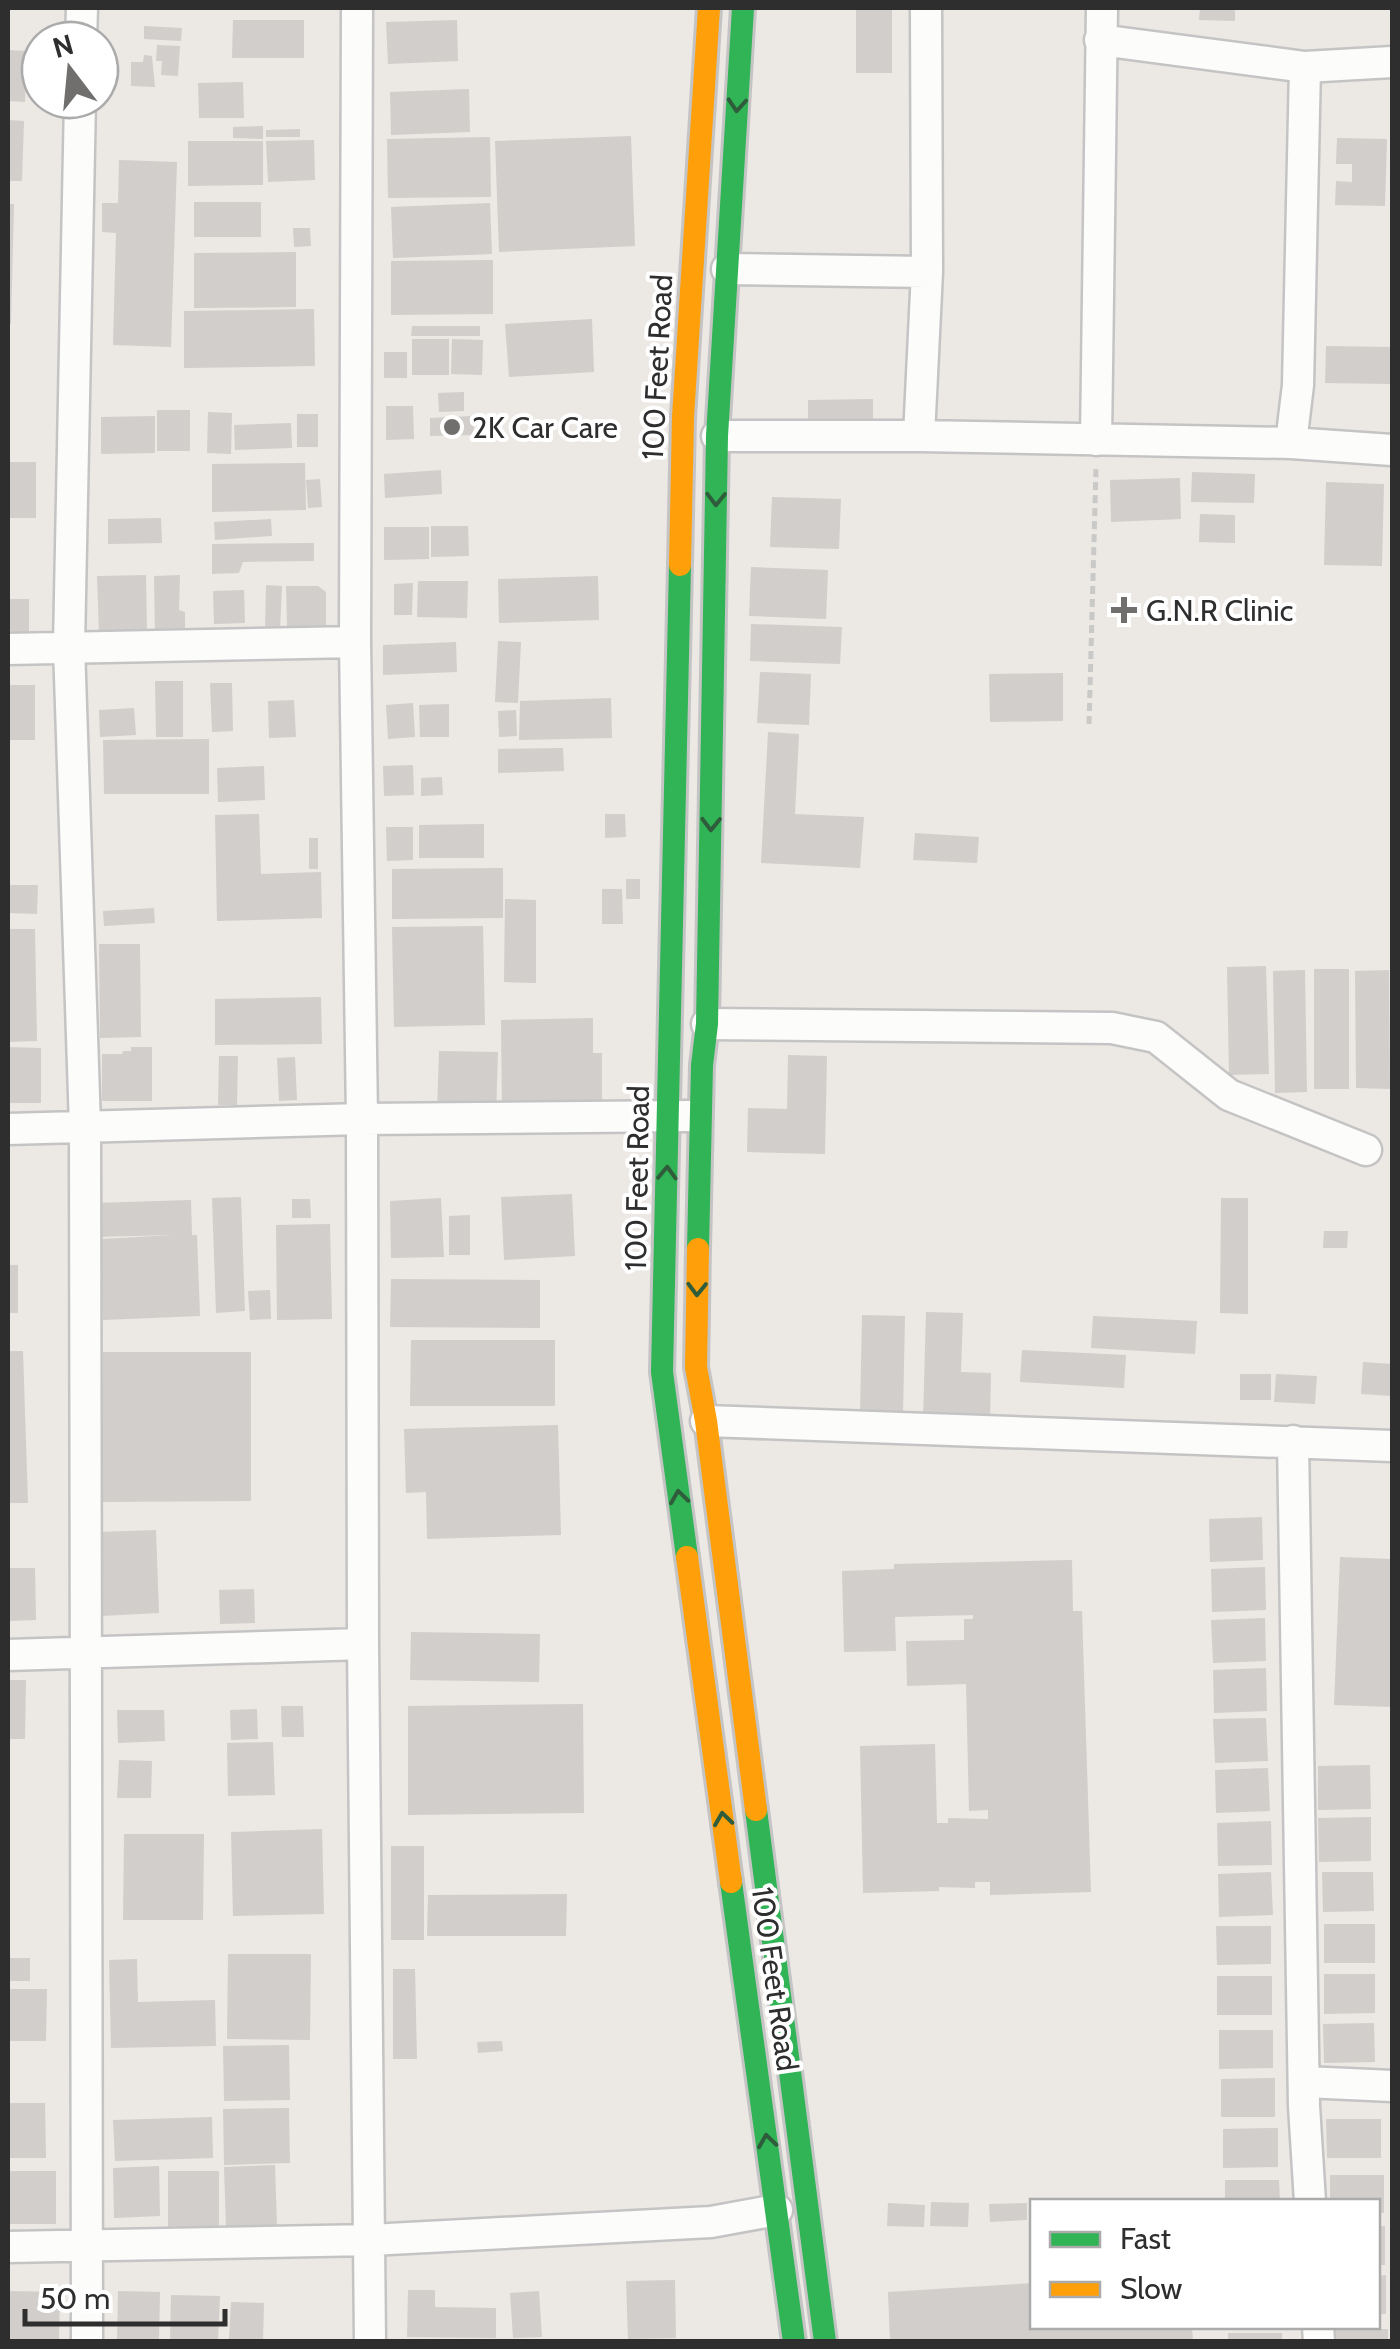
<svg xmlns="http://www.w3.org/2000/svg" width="1400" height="2349" font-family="Cabin,sans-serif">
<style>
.building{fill:#d1cecb}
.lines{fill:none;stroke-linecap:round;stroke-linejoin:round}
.street-casing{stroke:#c5c4c5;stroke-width:35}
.fast-casing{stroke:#c5c4c5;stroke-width:28}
.slow-casing{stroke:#c5c4c5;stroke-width:28}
.path{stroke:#c9c9c8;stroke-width:5;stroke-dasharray:8 5;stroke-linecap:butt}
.street{stroke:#fcfcfb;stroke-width:30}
.fast{stroke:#30b455;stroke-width:22}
.slow{stroke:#ff9f0a;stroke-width:22}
.oneway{stroke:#2f5d3c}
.poi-dot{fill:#706f6e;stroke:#fff;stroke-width:4}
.labels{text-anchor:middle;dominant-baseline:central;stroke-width:8;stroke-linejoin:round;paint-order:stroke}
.street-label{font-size:30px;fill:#2e2e2e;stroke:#fff}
.poi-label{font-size:30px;fill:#2e2e2e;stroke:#fff;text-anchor:start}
</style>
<rect width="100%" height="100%" fill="#ece8e4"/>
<path class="building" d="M856,8H892V73H856Z
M1200,8H1235V21L1199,20Z
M233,20H304V58H232Z
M457,20L458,61L388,64L386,22Z
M144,26L182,28L181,41L144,39Z
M157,45L180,46L178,76L161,75L162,61H156Z
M8,50L27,51L25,102L8,101Z
M144,55L152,56L155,87L131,86V62H143Z
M243,82L244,118H199L198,83Z
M469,89L470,132L391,135L390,92Z
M8,120L24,121L22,181H8Z
M263,126V139L233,138V127Z
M300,129V137H266V130Z
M631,136L635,246L499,252L495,141Z
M490,137L491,197L388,198L387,139Z
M1337,138L1387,139L1385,206L1335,205L1336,181L1352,182V164H1336Z
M314,140L315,180L268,182L266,141Z
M188,141H263V185L188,186Z
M119,160L177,162L171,347L113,345L116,233L102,232V203H118Z
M194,202H261V237H194Z
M490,203L492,254L393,258L391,207Z
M8,204H14L11,324H8Z
M293,228H310L311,246L294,247Z
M296,252V307L194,308V253Z
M493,260V314L391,315V261Z
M314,309L315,366L184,368V311Z
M592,319L594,372L509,377L505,324Z
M412,326H480V336H411Z
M412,339H449V375H412Z
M452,339L483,340L482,375L451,374Z
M1326,346L1392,347V384L1325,383Z
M384,352H407V378H384Z
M464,392V411L439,412L438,393Z
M873,399V426L808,427V400Z
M386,406H413L414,439L386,440Z
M157,410H190V451H157Z
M208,412L232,413L231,454L207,453Z
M297,414H318V447H297Z
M155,416V453L101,454V417Z
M473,416L474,435L430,436V418Z
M291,423L292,448L235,450L234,425Z
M8,462H36V518H8Z
M305,463L306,510L212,512V464Z
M441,470L442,494L385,498L384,474Z
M1192,472L1255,474L1254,503L1191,502Z
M1180,478L1181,519L1111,522L1110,480Z
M320,479L322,507L308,508L306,480Z
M1326,482L1384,484L1382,566L1324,565Z
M772,497L841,499L839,549L770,547Z
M1200,514L1235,515V543L1199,542Z
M161,518L162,543L108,544V519Z
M271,519L272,536L215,540L214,522Z
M431,526H468L469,556L431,557Z
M384,527H429V559L384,560Z
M314,543V561L243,562L239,573L212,574V544Z
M751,567L828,570L826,619L749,616Z
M146,575L147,632L99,633L97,576Z
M180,575L179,610L185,612V634H155L154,576Z
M598,576L599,620L499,623L498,579Z
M418,581H468L467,618L417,617Z
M413,583L412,615H394V584Z
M266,585L282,586L280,631L265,630Z
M286,586H318L326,592V628H287Z
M244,590L245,623L214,624L213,591Z
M8,599H29V634H8Z
M751,624L842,627L840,664L750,661Z
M498,641L521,642L518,703L495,702Z
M456,642L457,672L383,675V645Z
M760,672L811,674L809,725L757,723Z
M1063,673V721L990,722L989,674Z
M155,681H183V737H156Z
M210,683H232L233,731L212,732Z
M8,685H35V740H8Z
M611,698L612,738L519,740L520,701Z
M294,700L296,737L269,738L268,701Z
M413,703L415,737L388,739L386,705Z
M449,704V737H420L419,705Z
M134,708L136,735L100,737L99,710Z
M516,710L517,736L499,737L498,711Z
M768,732L799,734L795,814L864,817L860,868L761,863Z
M209,739V794H104L103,740Z
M563,748L564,771L498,773V749Z
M413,765L414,795L384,796L383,766Z
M264,766L265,800L218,802L217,768Z
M442,777L443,795L421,796V778Z
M259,814L261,874L321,872L322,918L217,921L215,815Z
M605,814H625L626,837L605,838Z
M484,824V858H419V825Z
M386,827H413V860L387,861Z
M915,833L979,837L977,863L913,860Z
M309,838H318V869H309Z
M503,868V918L392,919V869Z
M626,879H640V899H626Z
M8,885H38L37,914L8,913Z
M602,889H622L623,924H602Z
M505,899L536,900V983L504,982Z
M154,908L155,923L104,926L103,911Z
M483,926L485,1025L394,1027L392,927Z
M8,929H35L37,1041L8,1042Z
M99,944H140L141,1037L100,1038Z
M1266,966L1269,1074L1229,1075L1227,967Z
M1314,969H1349V1089H1314Z
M1305,970L1307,1092L1275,1093L1273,971Z
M1389,970L1390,1089L1356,1088L1355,971Z
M321,997L322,1044L215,1045V999Z
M593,1018V1053H602V1112L502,1113L501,1020Z
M8,1047L41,1048V1103H8Z
M131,1047H152V1101H102V1054H122L123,1051H131Z
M439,1051L498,1052L496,1115L437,1113Z
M788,1055L827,1056L825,1154L747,1152L748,1108L787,1109Z
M219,1056H238L237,1105H218Z
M295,1057L297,1100L279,1101L277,1058Z
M572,1194L575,1256L504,1260L501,1197Z
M241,1197L245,1311L216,1313L212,1198Z
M441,1198L444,1257L391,1258L390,1201Z
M1221,1198H1248V1314L1220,1313Z
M292,1199H310L311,1218H292Z
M191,1200L192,1235H197L200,1316L103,1320L101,1239L173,1235L95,1237L94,1203Z
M470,1215V1255H449V1216Z
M330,1224L332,1319L277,1320L276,1225Z
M1324,1231H1348L1347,1248H1323Z
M8,1265H18V1313H8Z
M391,1279L540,1280V1328L390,1327Z
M270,1290L271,1319L250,1320L248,1291Z
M926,1312L963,1313L961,1372L991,1373L990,1421L923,1420Z
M862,1315L905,1316L903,1414H860Z
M1093,1316L1197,1321L1195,1354L1091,1348Z
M411,1340H555V1406H410Z
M1022,1350L1126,1355L1124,1388L1020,1382Z
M8,1351H23L28,1503H8Z
M103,1352H251V1501L103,1502Z
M1363,1362L1392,1364V1396L1361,1394Z
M1240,1374H1271V1400H1240Z
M1276,1374L1317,1376L1315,1404L1274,1402Z
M558,1425L561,1535L427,1539L426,1492L406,1493L404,1429Z
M1262,1517L1263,1560L1210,1562L1209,1519Z
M156,1530L159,1613L101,1616L98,1532Z
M1340,1557L1392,1559V1707L1334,1705Z
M1072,1560L1073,1611H1082L1091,1892L990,1895V1882H975V1888L939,1887V1891L863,1893L860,1746L935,1744L937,1823H948V1818L988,1819V1810L969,1811L966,1684L907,1686L906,1641L964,1640V1619H973V1615L895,1617L896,1651L844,1652L842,1571L894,1569V1564Z
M1265,1567L1266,1610L1212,1612L1211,1569Z
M8,1568H35L36,1620L8,1621Z
M254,1589L255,1623L220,1624L219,1590Z
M1265,1618L1266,1661L1213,1663L1211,1620Z
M411,1632L540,1634L539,1682L410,1680Z
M1266,1668L1267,1711L1214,1713L1213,1670Z
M8,1680H26L25,1739H8Z
M583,1704L584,1813L408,1815V1706Z
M281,1706H303L304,1737H282Z
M257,1709L258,1739L231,1740L230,1710Z
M117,1710H164L165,1741L118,1743Z
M1266,1718L1268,1761L1215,1763L1213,1719Z
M273,1742L275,1795L228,1796L227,1743Z
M119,1760L152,1761L151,1798H117Z
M1370,1765L1371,1809L1318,1810V1766Z
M1268,1768L1270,1811L1216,1813L1215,1770Z
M1371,1817V1861L1319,1862L1318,1818Z
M1271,1821L1272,1865L1218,1866L1217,1823Z
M322,1829L324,1914L233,1916L231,1832Z
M124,1834H204L203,1920H123Z
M391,1846H424V1940H391Z
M1271,1872L1273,1915L1219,1917L1218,1874Z
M1322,1872H1373L1374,1911L1323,1912Z
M567,1894L566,1936H427L428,1895Z
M1324,1924H1375V1963H1324Z
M1216,1926H1271V1964L1217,1965Z
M228,1954H311L310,2040L227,2039Z
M8,1958H30V1981H8Z
M137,1959L138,2002L215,2000L216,2046L111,2048L109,1960Z
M393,1969H415L417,2059H393Z
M1324,1974H1375V2013L1324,2014Z
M1217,1976H1272V2015H1217Z
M8,1989H47L46,2041H8Z
M1374,2023L1375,2062L1324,2063L1323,2024Z
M1219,2030H1273V2068L1219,2069Z
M502,2041L503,2051L478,2053L477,2042Z
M289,2045L290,2100L224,2101L223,2046Z
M1275,2078V2117H1221V2079Z
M8,2103H45L46,2158H8Z
M289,2108L290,2163L224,2165L223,2109Z
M212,2117L213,2158L115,2161L113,2120Z
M1326,2119H1381V2158H1327Z
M1278,2128V2167L1223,2168V2129Z
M275,2165L277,2226L226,2228L224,2167Z
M159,2166L160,2216L114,2218L113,2168Z
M8,2171H56V2224H8Z
M168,2171H219V2228H168Z
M1330,2175H1384V2213H1378V2202H1330Z
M1225,2180H1279L1280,2202H1225Z
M931,2202L969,2203L968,2227L930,2226Z
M888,2203L925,2205L924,2227L887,2226Z
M1027,2203V2220L990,2222L989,2204Z
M1378,2226H1385V2265H1378Z
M1386,2275V2314H1378V2276Z
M675,2280L676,2338L628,2339L626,2281Z
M1032,2283V2326H1192L1193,2342H890L888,2292Z
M408,2290H435V2307L496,2308V2338L407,2337Z
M8,2291L60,2292L59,2342H8Z
M118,2291L160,2292L159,2341L117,2340Z
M539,2291L542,2337L513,2338L510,2293Z
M171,2295L220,2296L218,2342H170Z
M231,2302L264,2303L263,2340L229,2339Z
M1388,2329V2342H1334V2330Z
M1228,2333H1282V2342H1228Z"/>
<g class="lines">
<g class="street-casing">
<path id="street" d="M357,8L355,642L362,1119L363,1644L370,2342
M81,40L82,8
M1100,40L1305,67L1392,62
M80,100L69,646L85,1126L87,2342
M727,269L927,272
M717,436H919L1291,443L1298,385L1305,67
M919,436L927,272L926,8
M1096,440L1102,8
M1291,443L1392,450
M8,649L355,642
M707,1024L1112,1028L1156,1037L1229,1095L1366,1150
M8,1129L362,1119L689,1116
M706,1421L1392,1446
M1293,1441L1304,2106L1310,2202
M8,1655L363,1644
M1305,2082L1392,2086
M8,2247L370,2240L711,2222L777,2210
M1318,2326L1319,2342"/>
</g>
<g class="fast-casing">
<path id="fast" d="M680,565L662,1372L687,1557
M698,1249L702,1065L707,1024L717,436L743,8
M756,1810L825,2342
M731,1882L794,2342"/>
</g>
<g class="slow-casing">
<path id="slow" d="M680,565L683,417L709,8
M698,1249L696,1367L706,1421L756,1810
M687,1557L731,1882"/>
</g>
<path class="path" d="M1089,724L1096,468"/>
<use href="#street" class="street"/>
<use href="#fast" class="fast"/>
<use href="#slow" class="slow"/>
</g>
<defs><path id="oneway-chevron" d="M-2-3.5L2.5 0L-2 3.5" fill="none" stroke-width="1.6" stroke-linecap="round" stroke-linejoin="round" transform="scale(2.5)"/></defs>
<g class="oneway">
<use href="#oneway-chevron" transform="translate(737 105) rotate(94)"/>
<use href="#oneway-chevron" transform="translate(716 499) rotate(91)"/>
<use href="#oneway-chevron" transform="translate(711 824) rotate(91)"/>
<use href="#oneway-chevron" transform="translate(667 1173) rotate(-88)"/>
<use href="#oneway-chevron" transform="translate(697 1289) rotate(91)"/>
<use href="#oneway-chevron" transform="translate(679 1497) rotate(-98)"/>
<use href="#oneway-chevron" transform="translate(723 1819) rotate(-98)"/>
<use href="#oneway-chevron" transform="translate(767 2141) rotate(-98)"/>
</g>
<g class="poi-dot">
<circle cx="452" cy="427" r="10"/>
<path d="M1119 595h10v10h10v10h-10v10h-10v-10h-10v-10h10z"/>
</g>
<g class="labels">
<g class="street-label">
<text transform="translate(657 367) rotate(-87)">100 Feet Road</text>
<text transform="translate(637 1178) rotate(-89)">100 Feet Road</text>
<text transform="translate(775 1979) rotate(82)">100 Feet Road</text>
</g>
<g class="poi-label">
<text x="472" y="427">2K Car Care</text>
<text x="1146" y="610">G.N.R Clinic</text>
</g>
</g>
<rect width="1400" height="2349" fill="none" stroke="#2e2e2e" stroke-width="20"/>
<rect x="1030" y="2199" width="350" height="130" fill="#ffffff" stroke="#ababab" stroke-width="2.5"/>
<rect x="1050" y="2232" width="50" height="15" fill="#30b455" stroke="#ababab" stroke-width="2.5"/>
<text x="1120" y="2249" font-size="30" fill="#2e2e2e">Fast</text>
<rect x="1050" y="2282" width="50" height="15" fill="#ff9f0a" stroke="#ababab" stroke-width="2.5"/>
<text x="1120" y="2299" font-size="30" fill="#2e2e2e">Slow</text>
<g transform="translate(70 70) rotate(344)"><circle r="48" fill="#ffffff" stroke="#ababab" stroke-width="2.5"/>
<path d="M0-8L18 38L0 25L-18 38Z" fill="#706f6e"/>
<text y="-15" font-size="28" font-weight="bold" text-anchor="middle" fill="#2e2e2e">N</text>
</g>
<path d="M25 2309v15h200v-15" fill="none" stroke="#2e2e2e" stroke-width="5"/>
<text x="40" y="2309" font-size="30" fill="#2e2e2e" stroke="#ffffff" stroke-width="8" paint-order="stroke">50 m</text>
</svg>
